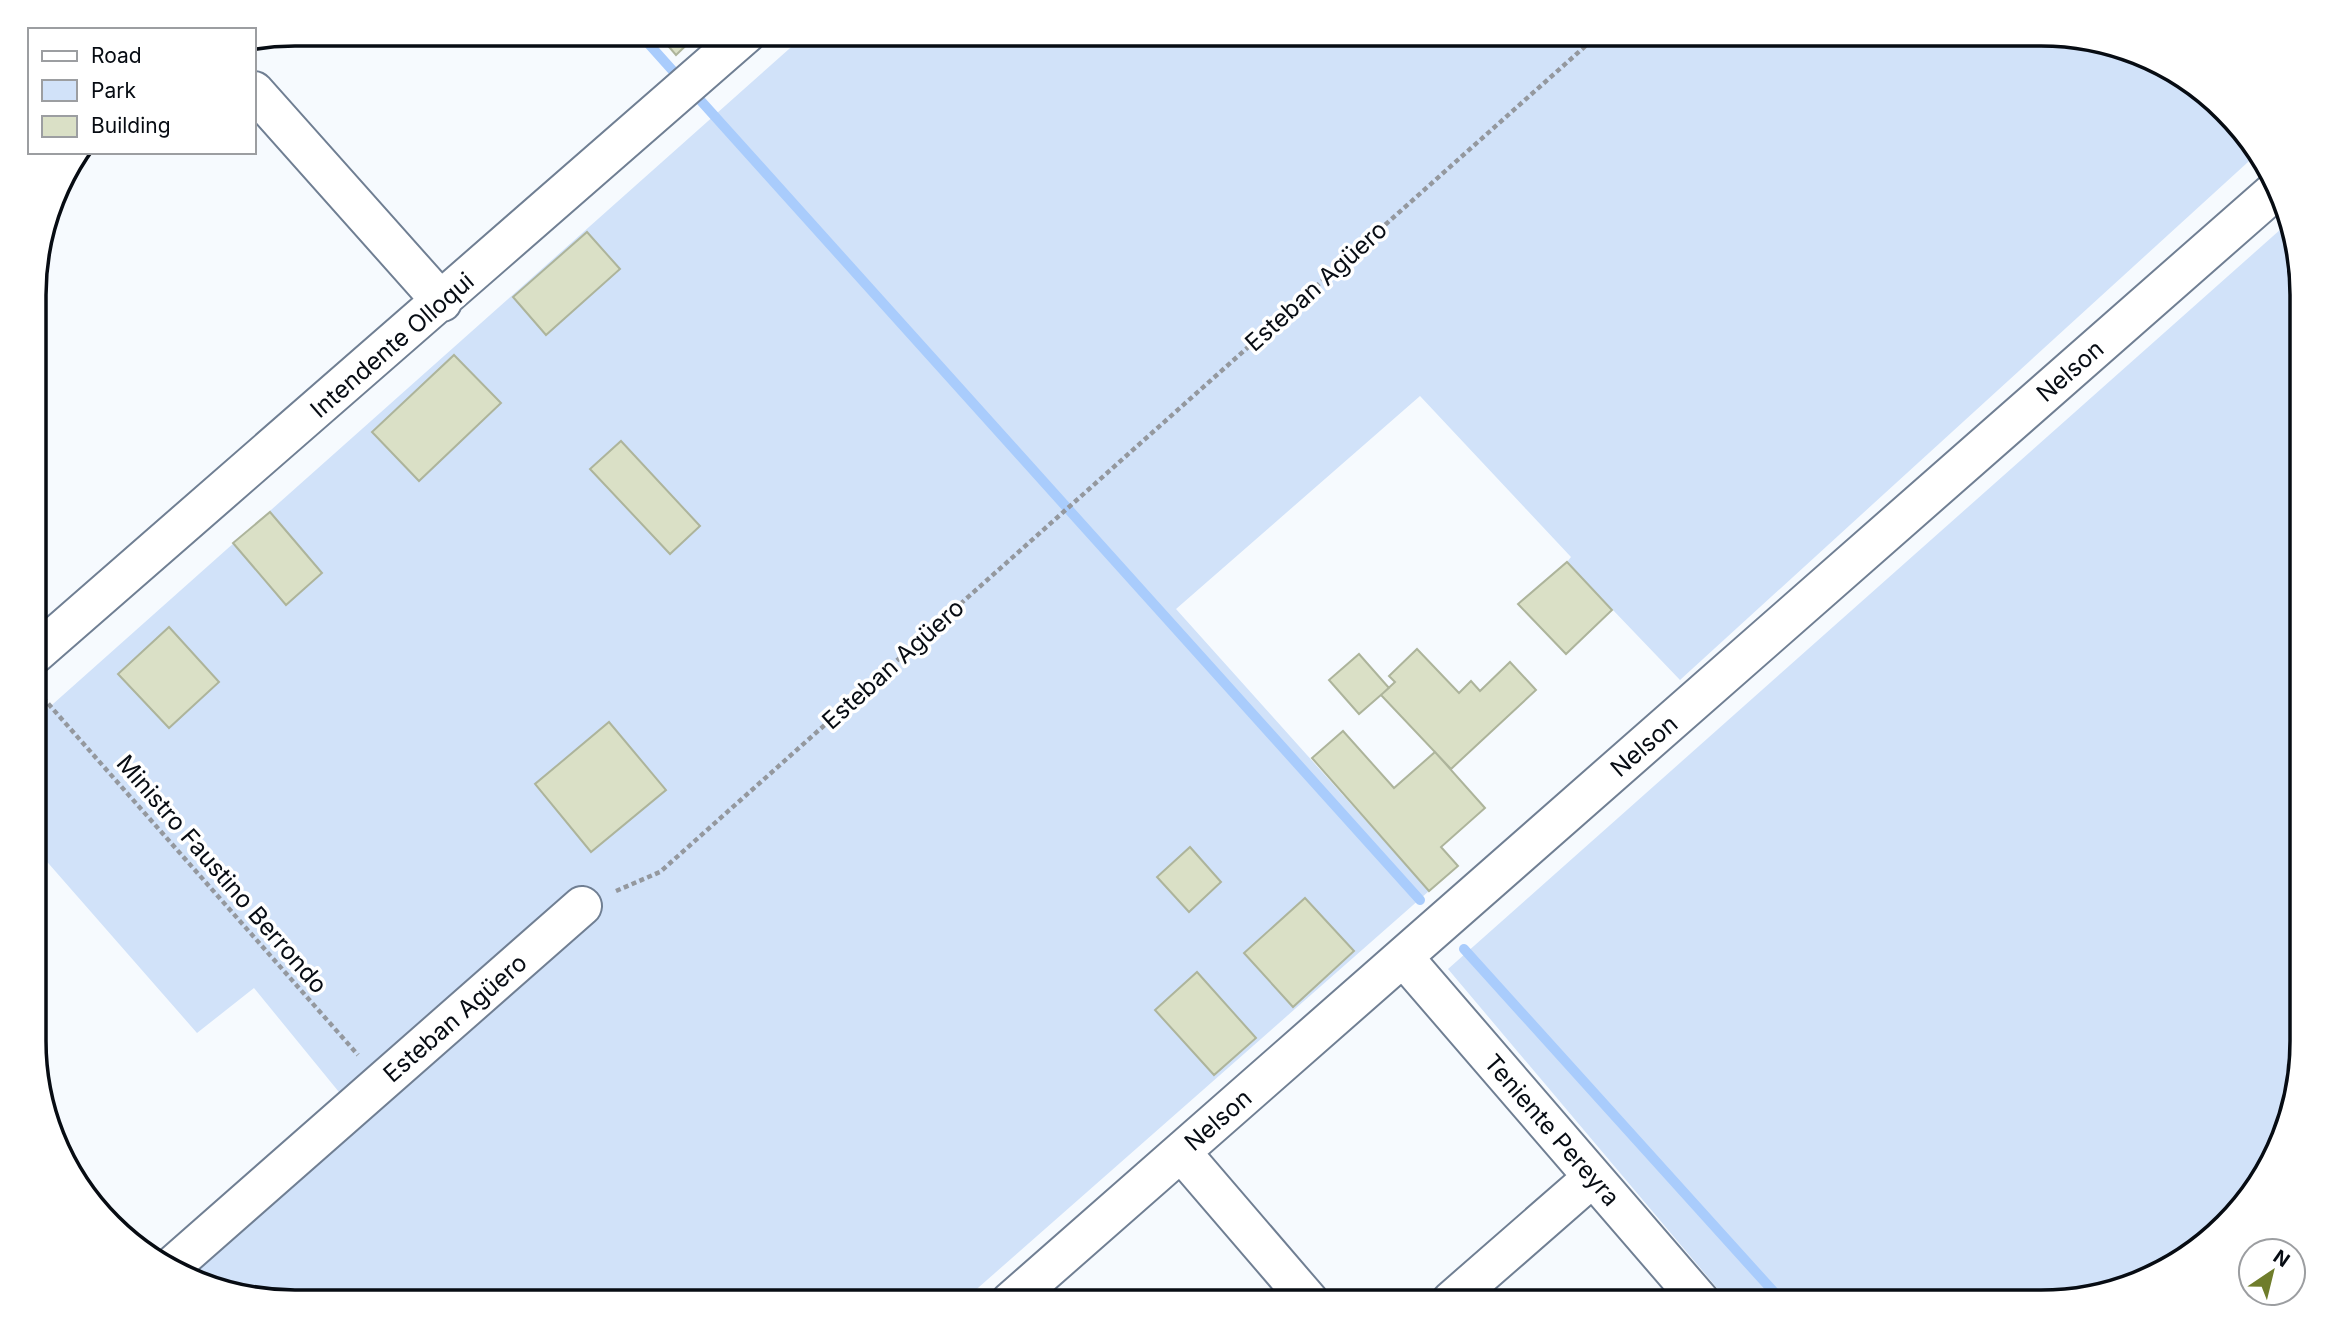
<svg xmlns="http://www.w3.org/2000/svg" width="2335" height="1335" font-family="Inter,sans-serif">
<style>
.green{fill:#d1e2f9}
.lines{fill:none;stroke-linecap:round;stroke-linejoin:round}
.stream{stroke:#a9ccfc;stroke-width:10}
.building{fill:#dae0c6;stroke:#adb49b;stroke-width:2}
.minor-casing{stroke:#707f93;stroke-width:42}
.path{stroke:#94989e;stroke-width:4.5;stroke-dasharray:5 3.5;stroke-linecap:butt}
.minor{stroke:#fff;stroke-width:38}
.labels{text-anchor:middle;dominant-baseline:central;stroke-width:7;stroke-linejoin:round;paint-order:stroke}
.street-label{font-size:24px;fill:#070c13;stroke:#fff}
.rim{fill:none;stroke:#070c13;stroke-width:3.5}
</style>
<rect width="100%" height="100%" fill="#f6fafe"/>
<path class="green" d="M807,33H2041L2109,42L2171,68L2259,152L1680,680L1567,562L1571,557L1420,396L1176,609L1429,891L962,1302H294L226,1293L169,1269L352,1108L254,988L197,1033L35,848V720Z
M2290,221L2301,277V1057L2267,1171L2185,1258L2124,1288L2057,1301H1728L1448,969Z"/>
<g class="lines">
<path class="stream" d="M639,33L673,71
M701,101L1420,900
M1464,949L1782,1301"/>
</g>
<path class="building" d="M657,33H699L676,55Z
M587,232L620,269L546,335L513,297Z
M454,355L501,403L419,481L372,432Z
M621,441L700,526L670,554L590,469Z
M270,512L322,573L286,605L233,543Z
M1567,562L1612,610L1566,654L1518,604Z
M169,627L219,682L169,728L118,674Z
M1417,649L1459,693L1471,681L1480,691L1510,662L1536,690L1451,769L1381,695L1395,682L1389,676Z
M1359,654L1389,688L1359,714L1329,680Z
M609,722L666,790L591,852L535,784Z
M1343,731L1394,788L1435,752L1485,808L1441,847L1458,866L1429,891L1312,758Z
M1190,847L1221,882L1189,912L1157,877Z
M1305,898L1354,951L1293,1007L1244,953Z
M1197,972L1256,1038L1214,1075L1155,1010Z"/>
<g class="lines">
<g class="minor-casing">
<path id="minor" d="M254,91L442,302
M35,654L747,33
M1404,958L1700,1301
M1181,1152L1309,1301
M169,1269L582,906
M1451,1301L1593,1177
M1010,1302L2277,189"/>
</g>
<path class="path" d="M37,691L358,1055
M616,891L660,872L1600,33"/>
<use href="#minor" class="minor"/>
</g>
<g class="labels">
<g class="street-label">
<text transform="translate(1316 286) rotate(-42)">Esteban Agüero</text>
<text transform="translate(392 345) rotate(-41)">Intendente Olloqui</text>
<text transform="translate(2070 371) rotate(-41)">Nelson</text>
<text transform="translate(893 664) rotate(-42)">Esteban Agüero</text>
<text transform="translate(1644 746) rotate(-41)">Nelson</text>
<text transform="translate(222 874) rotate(49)">Ministro Faustino Berrondo</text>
<text transform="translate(455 1018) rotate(-41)">Esteban Agüero</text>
<text transform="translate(1218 1120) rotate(-41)">Nelson</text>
<text transform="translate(1552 1130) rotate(49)">Teniente Pereyra</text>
</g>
</g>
<path d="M0 0H2335V1335H0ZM295 46H2041A249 249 0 0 1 2290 295V1041A249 249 0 0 1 2041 1290H295A249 249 0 0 1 46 1041V295A249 249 0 0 1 295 46Z" fill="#fff" fill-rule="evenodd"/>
<path class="rim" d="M295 46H2041A249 249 0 0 1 2290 295V1041A249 249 0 0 1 2041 1290H295A249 249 0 0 1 46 1041V295A249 249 0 0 1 295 46Z"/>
<rect x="28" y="28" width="228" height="126" fill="#ffffff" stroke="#9c9ea1" stroke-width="2"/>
<rect x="42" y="51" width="35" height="10" fill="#ffffff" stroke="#9c9ea1" stroke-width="2"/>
<text x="91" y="63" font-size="21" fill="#070c13">Road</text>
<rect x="42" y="80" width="35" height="21" fill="#d1e2f9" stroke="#9c9ea1" stroke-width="2"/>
<text x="91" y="98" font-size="21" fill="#070c13">Park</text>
<rect x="42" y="116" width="35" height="21" fill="#dae0c6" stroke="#9c9ea1" stroke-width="2"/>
<text x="91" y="133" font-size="21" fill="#070c13">Building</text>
<g transform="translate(2272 1272) rotate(35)"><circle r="33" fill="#ffffff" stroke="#9c9ea1" stroke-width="2"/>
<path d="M0-5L12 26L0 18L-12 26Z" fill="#6f7d2b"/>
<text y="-10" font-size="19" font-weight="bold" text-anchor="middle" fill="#070c13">N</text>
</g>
</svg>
